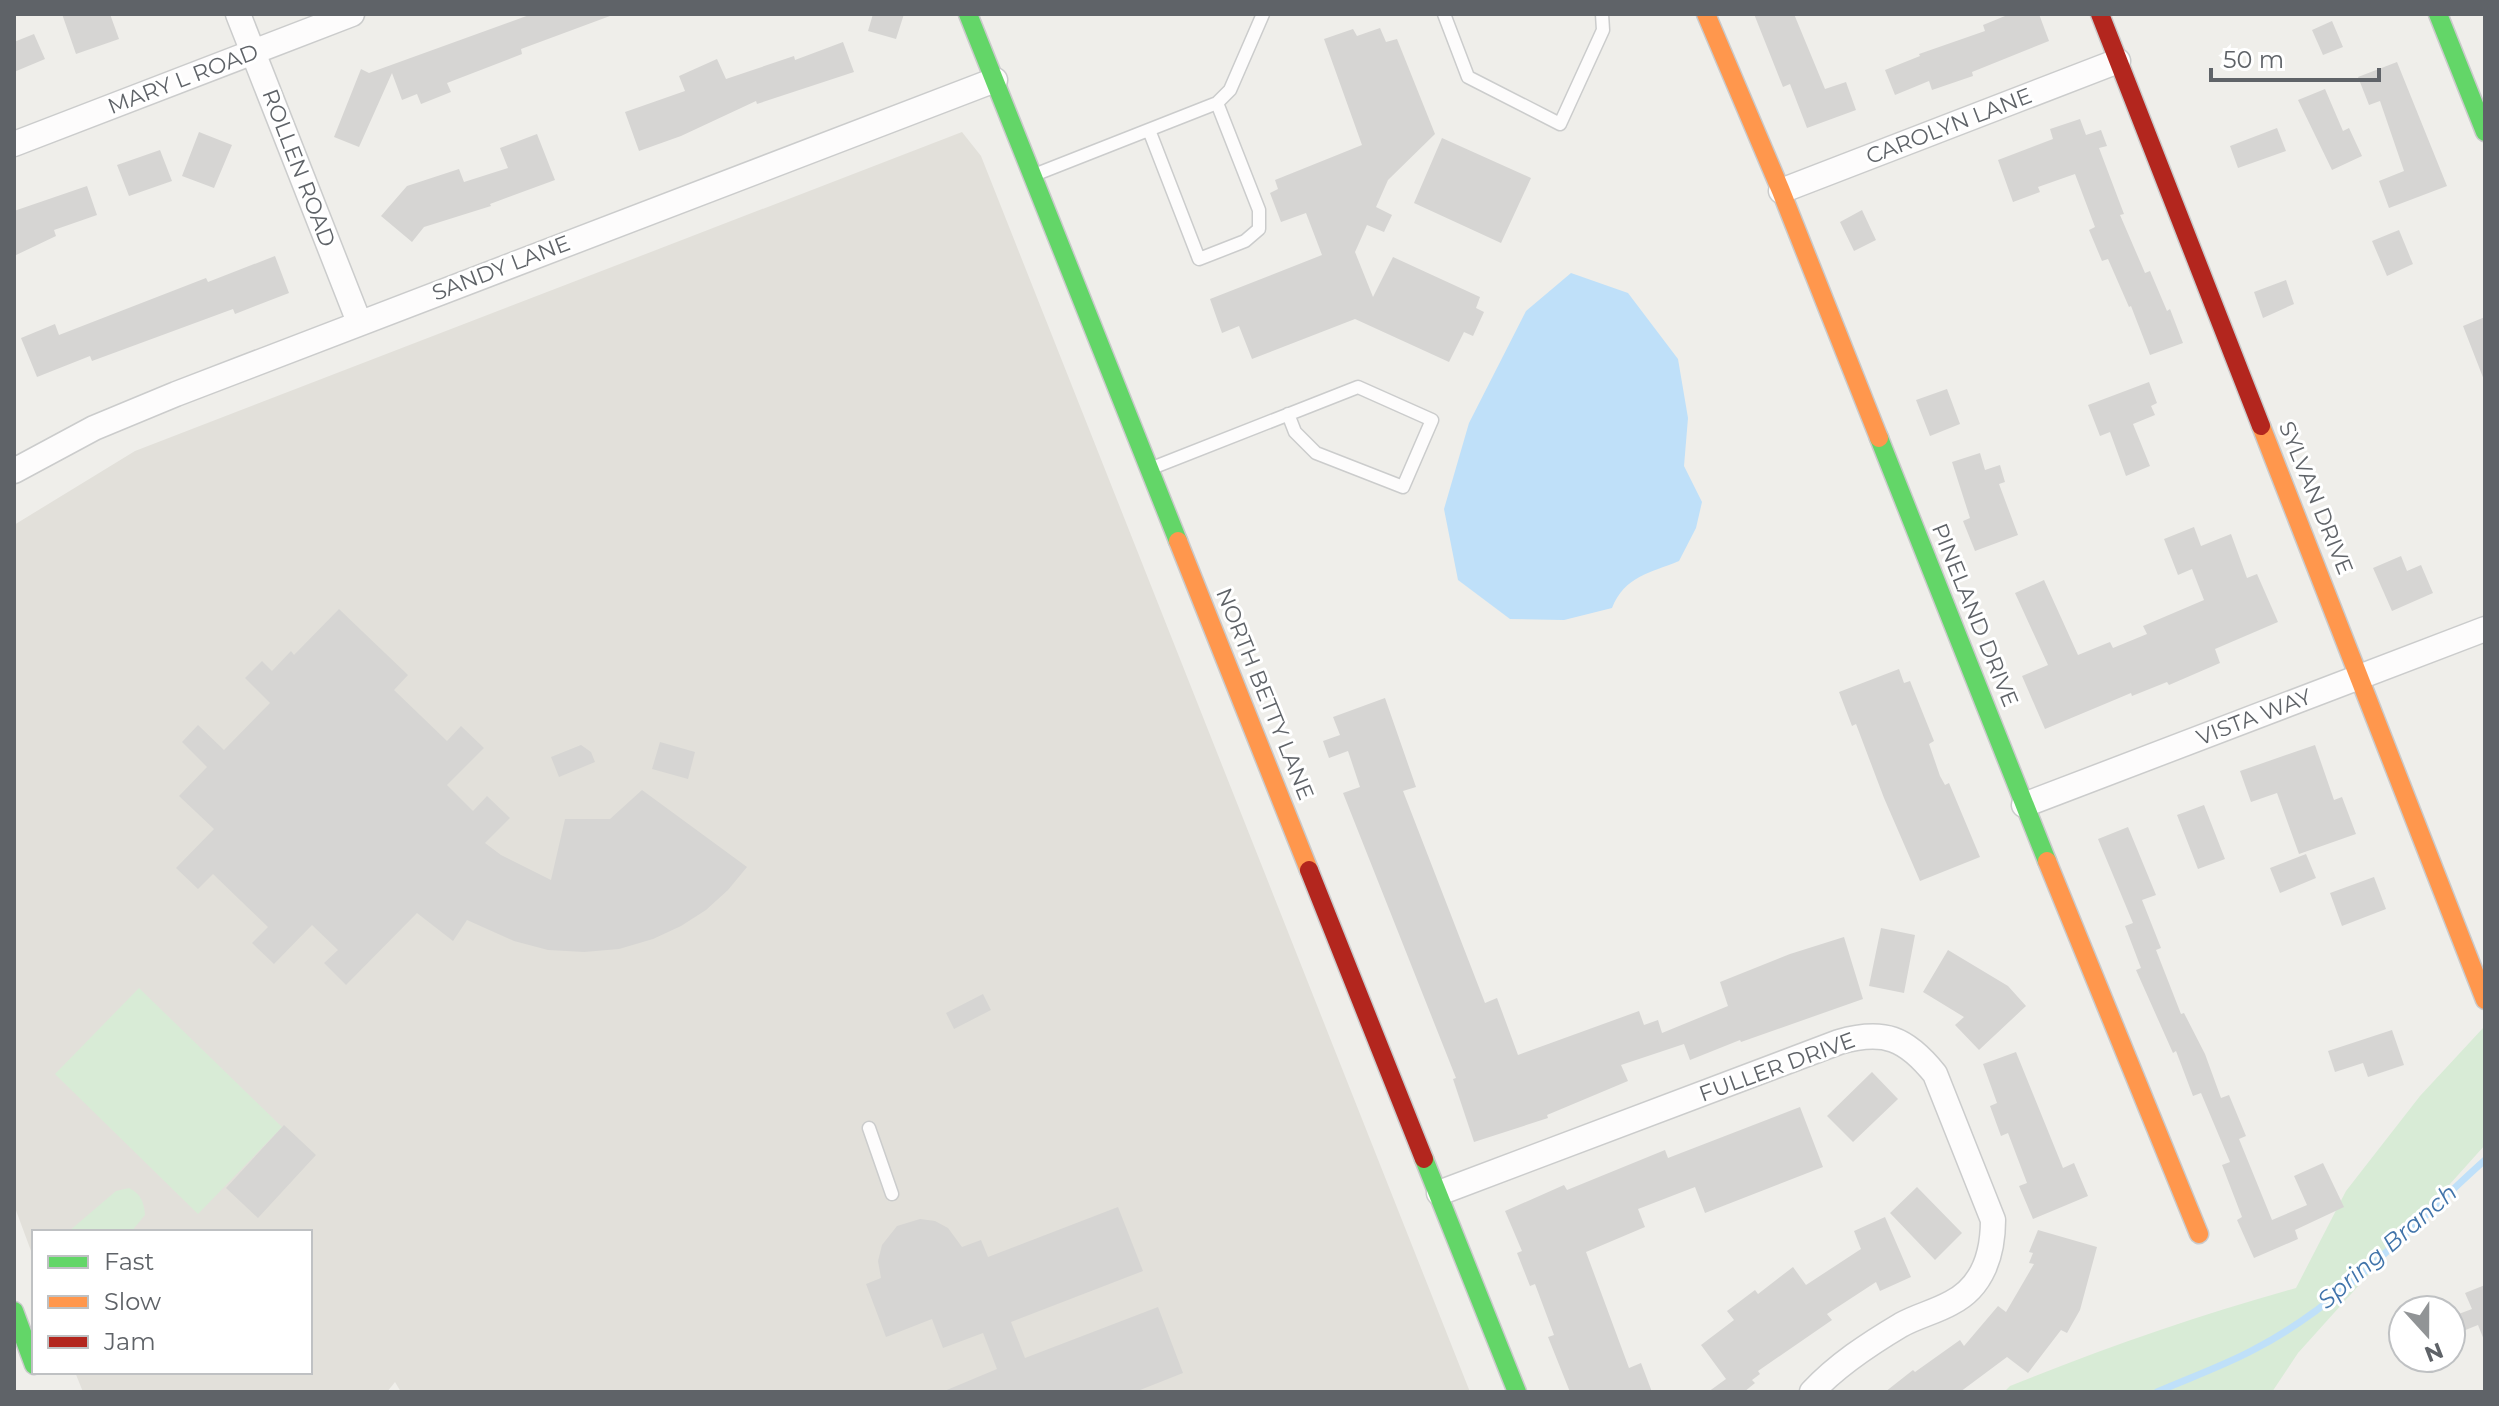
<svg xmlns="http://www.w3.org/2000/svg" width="2499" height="1406" font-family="Montserrat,sans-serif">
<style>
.education{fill:#e2e0da}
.green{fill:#d8ebd6}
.water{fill:#bfe0f9}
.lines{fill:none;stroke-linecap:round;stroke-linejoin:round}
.stream{stroke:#bfe0f9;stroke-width:7}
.building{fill:#d6d5d3}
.lane-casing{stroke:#cbcccc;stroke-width:15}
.street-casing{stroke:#cbcccc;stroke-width:27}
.fast-casing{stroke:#cacacb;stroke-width:21}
.slow-casing{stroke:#cacacb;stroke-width:21}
.jam-casing{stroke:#cacacb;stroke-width:21}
.lane{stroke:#fdfcfc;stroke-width:12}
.street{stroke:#fdfcfc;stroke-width:24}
.fast{stroke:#63d668;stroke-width:18}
.slow{stroke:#ff974d;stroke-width:18}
.jam{stroke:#b3261e;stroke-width:18}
.labels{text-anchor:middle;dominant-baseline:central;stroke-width:6;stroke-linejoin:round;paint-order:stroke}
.street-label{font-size:22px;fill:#5f6368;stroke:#fff}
.water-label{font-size:24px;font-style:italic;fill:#4174aa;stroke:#fff}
</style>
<rect width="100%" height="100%" fill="#efeeea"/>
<path class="education" d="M962,132L981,156L1470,1392H401L395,1382L387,1392H83L75,1372H310V1232H34V1259L14,1205V525L135,451Z"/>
<path class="green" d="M139,988L282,1127L198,1214L55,1074Z
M2483,1028L2485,1145L2298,1353L2272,1392H2004L2010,1386C2104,1348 2198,1315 2296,1288L2346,1191L2420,1096Z
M129,1188C141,1194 144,1202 145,1215L131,1232H68L116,1191Z"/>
<path class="water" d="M1571,273L1628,293L1678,359L1688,418L1684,466L1702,502L1696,528L1679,561C1650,573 1625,576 1612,608L1564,620L1510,619L1458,580L1444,509L1469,423L1526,311Z"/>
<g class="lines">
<path class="stream" d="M2157,1392C2189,1378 2223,1366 2253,1350C2343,1304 2411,1226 2485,1160"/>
</g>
<path class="building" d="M62,14H110L119,39L76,54Z
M532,14L610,16L521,49L522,54L447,83L451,92L421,104L417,94L402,100L392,73L359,147L334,137L361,69L369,73Z
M873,14H904L896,39L868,31Z
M1754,14H1794L1825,89L1846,82L1856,110L1807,128L1790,84L1783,87Z
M2010,14H2039L2049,41L1972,72L1973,76L1932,90L1929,81L1895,95L1885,70L1920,56L1919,54L1985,31L1983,25Z
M2332,21L2343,47L2323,55L2312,30Z
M1380,28L1386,42L1397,39L1435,134L1388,180L1376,207L1392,215L1384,232L1367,225L1355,252L1373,297L1393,257L1480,297L1476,308L1484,312L1473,336L1464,332L1449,362L1355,319L1252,359L1239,326L1222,333L1210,299L1322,255L1306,213L1281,222L1270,193L1278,189L1275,180L1362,145L1324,39L1353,29L1357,36Z
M34,34L45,59L14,72V42Z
M843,42L854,72L757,104L756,101L681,136L639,151L625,112L685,91L679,76L717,59L726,79L794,56L795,60Z
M2397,62L2447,186L2389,208L2379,181L2404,171L2380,101L2369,105L2358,77Z
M2325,89L2343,131L2349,128L2362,156L2332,170L2298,100Z
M2080,119L2086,135L2101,130L2107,146L2099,148L2124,214L2120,215L2145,273L2150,271L2167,311L2170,309L2183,343L2150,355L2131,306L2129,307L2108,259L2102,261L2089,230L2095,227L2075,174L2038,187L2040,192L2013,202L1998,160L2053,139L2050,129Z
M2277,128L2286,151L2238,168L2230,146Z
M199,132L232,145L214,188L182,176Z
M537,134L555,180L490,204L491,206L424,227L412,242L381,216L407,186L459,169L464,182L508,168L500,148Z
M1442,138L1531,178L1501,243L1414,203Z
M160,150L172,181L129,196L117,165Z
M87,186L97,215L54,230L56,236L14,256V211Z
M1862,210L1876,240L1854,251L1840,222Z
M2399,230L2413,264L2387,276L2372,241Z
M275,256L289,293L235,314L233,309L92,361L90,356L37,377L21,338L55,324L59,335L206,278L208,282Z
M2286,280L2294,304L2263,318L2254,292Z
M2485,317V380H2484L2463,326Z
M2149,382L2157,403L2151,406L2155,415L2133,424L2150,466L2126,476L2110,432L2100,436L2088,405Z
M1947,389L1960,424L1930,436L1916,400Z
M1980,453L1985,470L2000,465L2005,482L1999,484L2018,535L1975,551L1963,521L1970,518L1952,462Z
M2194,527L2201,546L2231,534L2247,578L2257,574L2278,622L2215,649L2220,663L2169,685L2167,682L2132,696L2131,693L2045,729L2022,676L2048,665L2015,593L2044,580L2078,655L2110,642L2113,648L2147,634L2143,626L2204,600L2192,569L2178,575L2164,539Z
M2401,556L2407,571L2421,565L2433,593L2392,611L2373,568Z
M339,609L408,675L394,690L447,741L461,726L484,748L447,785L473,811L487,796L510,818L485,843L501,855L551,880L565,819H610L642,790L747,867L728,890L706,910L681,926L653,939L619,949L584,952L548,950L514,941L467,920L453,941L417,913L346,985L324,963L338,950L312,925L274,964L252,943L268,927L213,874L198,889L176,868L214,829L179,796L207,767L182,742L198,725L224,750L270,703L245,678L262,661L272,671L291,651L294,655Z
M1899,669L1904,683L1910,681L1934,741L1929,744L1940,776L1945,785L1949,783L1980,857L1920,881L1884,798L1856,724L1852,726L1839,692Z
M1385,698L1416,787L1403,791L1485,1003L1497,998L1518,1055L1639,1011L1644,1025L1658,1020L1662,1033L1728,1006L1720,982L1790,954L1844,937L1863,999L1741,1042L1740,1040L1690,1060L1684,1044L1621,1065L1628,1081L1547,1115L1548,1118L1474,1142L1453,1079L1456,1078L1343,793L1360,787L1348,751L1329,758L1323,741L1340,735L1333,717Z
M660,742L695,752L688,779L652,769Z
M581,745L591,752L595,762L559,777L551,757Z
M2315,745L2334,800L2342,797L2356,834L2299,854L2277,793L2251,802L2240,771Z
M2204,805L2225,859L2198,869L2177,815Z
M2128,827L2156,895L2142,900L2161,948L2156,950L2181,1014L2184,1013L2205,1054L2221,1098L2229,1095L2246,1136L2239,1139L2272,1220L2307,1205L2294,1176L2323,1163L2344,1207L2295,1230L2298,1239L2254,1258L2237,1220L2242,1217L2222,1165L2230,1162L2201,1093L2193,1096L2176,1051L2173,1053L2136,970L2141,968L2125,926L2133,923L2098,839Z
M2306,854L2316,878L2280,893L2270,868Z
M2374,877L2386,909L2342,926L2330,893Z
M1881,928L1915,935L1904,993L1869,986Z
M1948,950L2008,986L2026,1006L1979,1050L1955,1025L1964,1017L1923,992Z
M983,994L991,1010L954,1029L946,1013Z
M2392,1030L2404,1065L2368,1077L2363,1063L2335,1072L2328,1051Z
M2016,1052L2063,1168L2074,1163L2088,1196L2033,1219L2019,1186L2027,1183L2008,1133L2001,1136L1990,1106L1997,1103L1983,1064Z
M1872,1072L1898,1099L1853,1142L1827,1116Z
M1800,1107L1823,1167L1705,1213L1695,1187L1638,1209L1645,1227L1586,1252L1629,1368L1641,1363L1652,1392H1570L1548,1337L1554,1335L1535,1284L1530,1286L1517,1253L1522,1251L1505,1211L1564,1185L1567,1190L1665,1150L1668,1158Z
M284,1125L316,1155L258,1218L226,1188Z
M1917,1187L1962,1233L1935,1260L1890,1213Z
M1118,1207L1143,1271L1011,1322L1025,1358L1158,1307L1183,1373L1135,1392H942L997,1369L983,1333L943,1348L932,1319L886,1337L866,1284L881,1278L878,1261L882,1245L897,1226L920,1219L935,1221L948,1228L962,1247L981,1240L988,1257Z
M1885,1217L1911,1277L1880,1291L1876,1282L1827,1314L1832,1320L1758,1371L1760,1374L1752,1380L1755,1383L1744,1392H1708L1726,1379L1701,1345L1734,1320L1727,1311L1755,1290L1758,1294L1793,1267L1806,1285L1861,1249L1854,1231Z
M2038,1230L2097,1247L2080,1310L2067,1333L2061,1330L2028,1373L2007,1357L1960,1392H1885L1913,1370L1915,1372L1960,1340L1964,1346L1998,1306L2006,1312L2034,1264L2029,1263L2033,1253L2029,1252Z
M2485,1285V1340H2484L2478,1325L2463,1331L2456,1315L2472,1309L2465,1293Z"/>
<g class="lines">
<g class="lane-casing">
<path id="lane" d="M1444,14L1468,77L1560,124L1603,30L1602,14
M1149,130L1199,259L1245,241L1259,229V210L1217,103
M1034,175L1217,103L1230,90L1263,14
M1152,468L1358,387L1432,420L1403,487L1316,453L1295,432L1288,414
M869,1128L892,1194"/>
</g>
<g class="street-casing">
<path id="street" d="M238,14L359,322
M14,144L352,14
M1781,191L2118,61
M14,471L94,428L176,394L995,80
M2024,805L2485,629
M1439,1193L1839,1042C1884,1029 1906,1038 1935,1074L1993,1220C1993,1253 1983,1287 1951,1303C1935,1312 1917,1316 1901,1325C1869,1344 1837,1365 1812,1392"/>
</g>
<g class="fast-casing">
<path id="fast" d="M968,14L1178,541
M2438,14L2485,132
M1879,438L2047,861
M1424,1159L1517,1392
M14,1311L34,1365"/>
</g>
<g class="slow-casing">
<path id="slow" d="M1706,14L1781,191L1879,438
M2261,426L2485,1000
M1178,541L1309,870
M2047,861L2199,1234"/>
</g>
<g class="jam-casing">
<path id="jam" d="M2100,14L2261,426
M1309,870L1424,1159"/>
</g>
<use href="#lane" class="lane"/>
<use href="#street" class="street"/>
<use href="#fast" class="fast"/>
<use href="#slow" class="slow"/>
<use href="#jam" class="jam"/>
</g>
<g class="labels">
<g class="street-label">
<text transform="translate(183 79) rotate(-21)">MARY L ROAD</text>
<text transform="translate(1949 126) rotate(-21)">CAROLYN LANE</text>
<text transform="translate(299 168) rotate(69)">ROLLEN ROAD</text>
<text transform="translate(501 268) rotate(-21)">SANDY LANE</text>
<text transform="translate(2316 498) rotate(68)">SYLVAN DRIVE</text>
<text transform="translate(1975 615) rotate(68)">PINELAND DRIVE</text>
<text transform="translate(1265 694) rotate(68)">NORTH BETTY LANE</text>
<text transform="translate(2254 717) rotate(-21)">VISTA WAY</text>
<text transform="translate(1777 1067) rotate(-20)">FULLER DRIVE</text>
</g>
<g class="water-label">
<text transform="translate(2387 1246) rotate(-41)">Spring Branch</text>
</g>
</g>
<rect width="2499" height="1406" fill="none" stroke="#5f6368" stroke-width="32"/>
<rect x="32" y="1230" width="280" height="144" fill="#ffffff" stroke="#bfc1c3" stroke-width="2"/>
<rect x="48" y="1256" width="40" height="12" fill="#63d668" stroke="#bfc1c3" stroke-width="2"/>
<text x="104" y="1270" font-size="24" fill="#5f6368">Fast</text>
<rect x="48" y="1296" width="40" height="12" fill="#ff974d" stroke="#bfc1c3" stroke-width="2"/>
<text x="104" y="1310" font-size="24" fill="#5f6368">Slow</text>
<rect x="48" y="1336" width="40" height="12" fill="#b3261e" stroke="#bfc1c3" stroke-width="2"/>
<text x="104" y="1350" font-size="24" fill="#5f6368">Jam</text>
<g transform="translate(2427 1334) rotate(159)"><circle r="38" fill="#ffffff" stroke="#bfc1c3" stroke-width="2"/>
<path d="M0-6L14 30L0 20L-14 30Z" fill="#919496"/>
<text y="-12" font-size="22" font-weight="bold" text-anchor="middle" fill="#5f6368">N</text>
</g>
<path d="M2211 68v12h168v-12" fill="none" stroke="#5f6368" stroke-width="4"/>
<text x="2223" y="68" font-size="24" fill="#5f6368" stroke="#ffffff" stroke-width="6" paint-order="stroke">50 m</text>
</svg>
